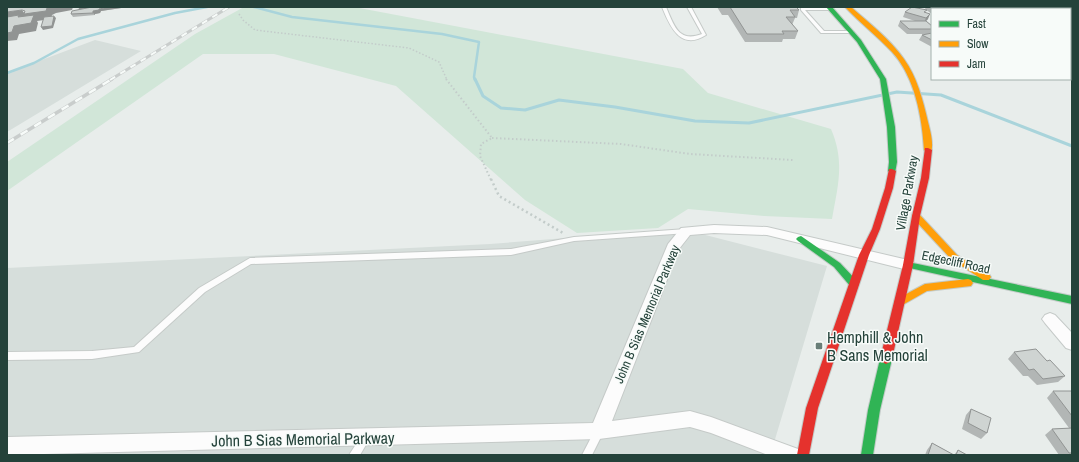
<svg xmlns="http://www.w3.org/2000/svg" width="1079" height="462" font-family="'Archivo Narrow',sans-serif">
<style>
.built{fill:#d6dedb}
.green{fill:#d1e6d8}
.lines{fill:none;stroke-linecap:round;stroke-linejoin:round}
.stream-far1{stroke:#a9d4db;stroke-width:2.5}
.stream{stroke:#a9d4db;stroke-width:3}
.lane-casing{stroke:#c5cac8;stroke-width:2}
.street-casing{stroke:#c5cac8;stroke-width:2}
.fast-casing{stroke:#c3cbc8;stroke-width:2}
.slow-casing{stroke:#c3cbc8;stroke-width:2}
.jam-casing{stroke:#c3cbc8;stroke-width:2}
.path-far2{stroke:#c3ccca;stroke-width:1.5;stroke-dasharray:1.5 2;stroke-linecap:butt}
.path-far1{stroke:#c3ccca;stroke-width:2;stroke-dasharray:1.5 2.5;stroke-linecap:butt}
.path{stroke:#c3ccca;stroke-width:2.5;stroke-dasharray:2 3;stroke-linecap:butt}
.lane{fill:#fcfcfc;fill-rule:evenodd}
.street{fill:#fcfcfc;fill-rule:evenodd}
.fast{fill:#30b455;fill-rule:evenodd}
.slow{fill:#ff9f0a;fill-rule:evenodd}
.jam{fill:#e5322d;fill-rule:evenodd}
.rail-far1-casing{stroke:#c9cdcc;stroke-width:3}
.rail-casing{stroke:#c9cdcc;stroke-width:3.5}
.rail-far1{stroke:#f7fbf9;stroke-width:2;stroke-dasharray:6;stroke-linecap:butt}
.rail{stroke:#f7fbf9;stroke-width:2.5;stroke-dasharray:8;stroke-linecap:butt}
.wall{fill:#b2b6b5}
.shaded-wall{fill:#919493}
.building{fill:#cfd4d2;stroke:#919493}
.poi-dot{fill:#697e78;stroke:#f7fbf9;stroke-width:1.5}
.labels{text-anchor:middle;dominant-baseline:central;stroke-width:3;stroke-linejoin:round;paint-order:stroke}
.street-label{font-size:13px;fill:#24423a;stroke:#f7fbf9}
.near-poi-label{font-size:16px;fill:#24423a;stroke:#f7fbf9;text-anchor:start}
.near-street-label{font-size:16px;fill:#24423a;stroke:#f7fbf9}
</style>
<rect width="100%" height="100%" fill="#e8edeb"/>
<path class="built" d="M95,40L141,51L7,132V73Z
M682,229L827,266L773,446V455H7V268L490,244Z"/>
<path class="green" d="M244,7H354L683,69L708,93L831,129C845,162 838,185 832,219L764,216L688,209L658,228L577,233L525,200L396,86L274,54H203L7,191V162L195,34Z"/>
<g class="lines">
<path class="stream-far1" d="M254,7L292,17L442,34L479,42L474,77L475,80
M7,73L34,63L78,39L175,13L207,7"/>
<path class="stream" d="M475,79L483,96L501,108L525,110L559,100L615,107L695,121L749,123L897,92L941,95L1072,146"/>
<g class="lane-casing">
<path id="lane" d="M662,7H666C674,25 678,43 702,34L687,7H691L706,35C681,51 670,27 662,7Z
M801,8H832L833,9L831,10H805L824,31H852L854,32L852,33H821L801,10Z
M686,229L690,231L688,233L574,241L511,255L251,264L205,292L139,352L92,359L7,360V352L92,351L134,347L199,288L250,258L511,249L574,237Z
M599,427L602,428L604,431L592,455H582L596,428Z
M365,434L368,435L370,438L360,455H349L362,435Z"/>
</g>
<g class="street-casing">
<path id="street" d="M957,7H966L968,9H959Z
M1070,57L1072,58V64L1070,63Z
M714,225L767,227L908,260L913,262L915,265L913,268L908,270L767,235L714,233L690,235L679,249L612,421L690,411L711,417L798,449L800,455H768L711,433L690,427L599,439L7,455V437L593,423L668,244L681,228Z
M1050,313L1055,315L1072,333V350L1066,348L1045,323L1042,319L1045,315Z"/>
</g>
<g class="fast-casing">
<path id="fast" d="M826,7H832L861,40L886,79L895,127L897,162L895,173H892L888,171L889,162L887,127L880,79L857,42Z
M801,236L840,263L857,281L859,284L857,287H851L834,267L798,241L796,239L798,237Z
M908,262L1072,296V304L905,267L903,265L905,263Z
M886,354L890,356L892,359L880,410L873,455H861L868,410L880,359L882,356Z"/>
</g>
<g class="slow-casing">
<path id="slow" d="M845,7H851C869,23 890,39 904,59C917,77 923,100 928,122C930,130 934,143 931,152H928L924,150C922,117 915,77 892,52C877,36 860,23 845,7Z
M916,213L919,214L957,255L989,274L991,277L989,280H983L951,259L913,218L912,216L913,214Z
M968,279L971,280L973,283L971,286L927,291L899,307L895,306L894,303L895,300L925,284Z"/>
</g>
<g class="jam-casing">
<path id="jam" d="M925,148H928L932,150L929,178L920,216L913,265L892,359L890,362L886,364L882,362L880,359L903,265L912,216L921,178Z
M889,169H892L896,171L893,188L880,229L869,255L818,408L809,455H797L806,408L859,255L872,229L885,188Z"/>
</g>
<path class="path-far2" d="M239,14L243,20L255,30L409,48L439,62L447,80"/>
<path class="path-far1" d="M446,79L492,138L481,144L480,156L491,180
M492,138L621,144L690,154L793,160"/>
<path class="path" d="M491,179L499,196L563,233"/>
<use href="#lane" class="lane"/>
<use href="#street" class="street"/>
<use href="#fast" class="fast"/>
<use href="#slow" class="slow"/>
<use href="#jam" class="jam"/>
<g class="rail-far1-casing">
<path id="rail-far1" d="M110,80L229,7"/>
</g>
<g class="rail-casing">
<path id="rail" d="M7,143L112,79"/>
</g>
<use href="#rail-far1" class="rail-far1"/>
<use href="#rail" class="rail"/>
</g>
<path class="wall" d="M78,7H128L101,11L100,13L95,14V15L73,17L71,14L79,9Z
M717,7H796L799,10L797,18H795L792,25L798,31L795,39H783L782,42H745L728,15H722Z
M926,7H950L953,9H932V14L925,9Z
M905,12L926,13L928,19L926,21L932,26V47L919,40L922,35L925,34H907L898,26L900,21H915L903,17Z
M1070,30H1072V43L1071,45H1070Z
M1070,62H1072V80L1069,79H1070Z
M1014,352L1047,361L1065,376L1058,382L1037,385L1028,376H1023L1008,359Z
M1053,391H1072V455H1059L1045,435L1052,429L1069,428L1047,398Z
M971,409L987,433L981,439L962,429L966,415Z
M932,443L954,455L958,450L967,455H925L927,450Z"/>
<path class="shaded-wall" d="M49,7H73L72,10L56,13L52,15L51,19L37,21L38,23L36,31L19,34L17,40L7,41V33L10,20L7,16V12L22,10L25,14Z
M78,7H96L80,10Z
M110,7H128L101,11L100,13L95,14V15L93,13V11L99,9Z
M930,14L928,19L924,23L926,18Z
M54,16L56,18L53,28L43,30L41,27Z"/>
<path class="building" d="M7,7H49L47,8L46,11L24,14L25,11L22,10L7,12Z
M92,7H110L99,9V10L93,11V13L71,14L72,11Z
M723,7H796L799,10H790L795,17H786L798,31H782L784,34H747L730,7Z
M912,7L927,10L924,12L930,14L926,18L905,12Z
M932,7H950L953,9H935Z
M19,15L18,17L34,15L31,23L14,26L12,32L7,33V17Z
M54,16L52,26L41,27L44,17Z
M900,21H926L932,26V29H909Z
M1070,30H1072V34L1070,33Z
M932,33V40L922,35Z
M1070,62H1072V73H1070Z
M1036,349L1047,361L1050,360L1065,376L1043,379L1034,369L1029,370L1014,352Z
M1053,391H1072V416Z
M971,409L991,418L987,433L968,423Z
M1072,428V453H1069L1052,429Z
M932,443L954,455H928Z
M958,450L967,455H956Z"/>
<rect class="poi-dot" x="815" y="342" width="8" height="8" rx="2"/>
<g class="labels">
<g class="street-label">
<text transform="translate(907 193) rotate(-80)">Village Parkway</text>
<text transform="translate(956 262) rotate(12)">Edgecliff Road</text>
<text transform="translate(647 314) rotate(-67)">John B Sias Memorial Parkway</text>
</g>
<g class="near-poi-label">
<text x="827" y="337">Hemphill &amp; John<tspan x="827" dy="18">B Sans Memorial</tspan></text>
</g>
<g class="near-street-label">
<text transform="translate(303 439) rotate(-1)">John B Sias Memorial Parkway</text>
</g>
</g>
<rect width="1079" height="462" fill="none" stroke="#24423a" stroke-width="16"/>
<rect x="931" y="8" width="140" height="72" fill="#f7fbf9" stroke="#a3b1ad"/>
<rect x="939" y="21" width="20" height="6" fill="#30b455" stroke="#a3b1ad"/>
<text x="967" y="28" font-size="12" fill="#24423a">Fast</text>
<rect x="939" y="41" width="20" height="6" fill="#ff9f0a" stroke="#a3b1ad"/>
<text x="967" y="48" font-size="12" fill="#24423a">Slow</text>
<rect x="939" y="61" width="20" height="6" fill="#e5322d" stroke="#a3b1ad"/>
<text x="967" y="68" font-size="12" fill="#24423a">Jam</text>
</svg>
